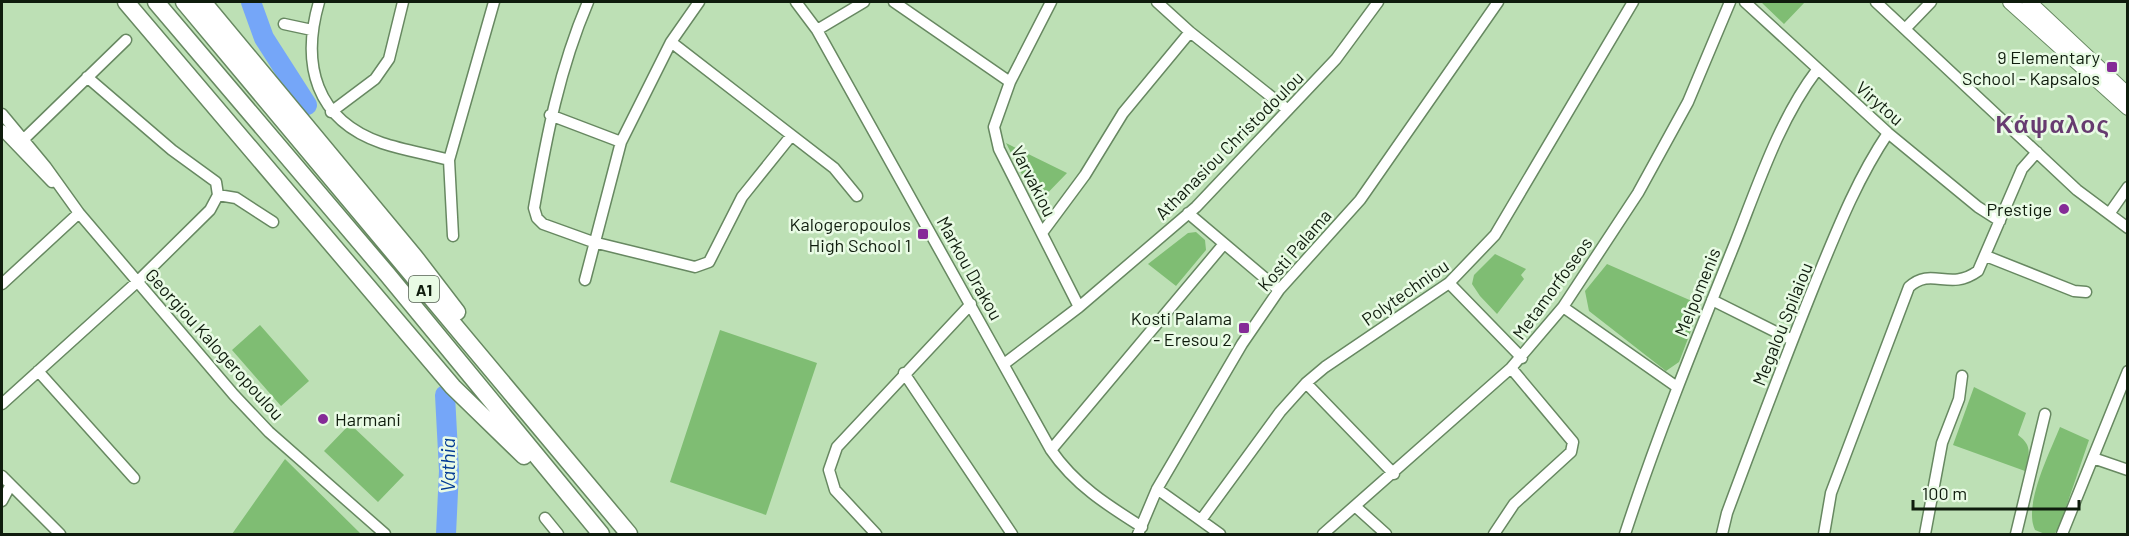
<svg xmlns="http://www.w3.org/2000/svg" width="2129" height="536" font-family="Barlow,sans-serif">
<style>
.green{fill:#7fbd73}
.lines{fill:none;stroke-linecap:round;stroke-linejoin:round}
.river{stroke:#75a6f8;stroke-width:20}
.minor-casing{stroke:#678861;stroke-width:13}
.major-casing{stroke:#678861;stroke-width:16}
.highway-casing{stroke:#678861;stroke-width:19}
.minor{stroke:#fff;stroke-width:10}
.major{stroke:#fff;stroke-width:14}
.highway{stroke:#fff;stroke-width:16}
.poi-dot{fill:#852b97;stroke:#e9fbe5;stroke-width:2}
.labels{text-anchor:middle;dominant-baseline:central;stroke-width:5;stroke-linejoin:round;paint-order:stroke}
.shield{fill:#e9fbe5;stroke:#505f4e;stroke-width:1.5}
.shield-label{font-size:16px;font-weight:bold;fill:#0f1c0d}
.poi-label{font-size:18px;fill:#0f1c0d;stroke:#e9fbe5;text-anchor:end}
.street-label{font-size:18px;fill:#0f1c0d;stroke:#e9fbe5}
.water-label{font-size:20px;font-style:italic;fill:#023b93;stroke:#e9fbe5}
.district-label{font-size:24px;font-weight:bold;letter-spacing:1.5px;fill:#673b70;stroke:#e9fbe5}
</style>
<rect width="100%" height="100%" fill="#bde0b5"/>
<path class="green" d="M1761,2H1805L1784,24Z
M1006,143L1067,173L1037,204Z
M1196,232L1205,240L1206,250L1176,286L1148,264L1188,233Z
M1495,254L1526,269L1521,275L1524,279L1497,314L1480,296L1472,284L1474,275Z
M1607,264L1701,305L1679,362L1666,371L1589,311L1585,291Z
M260,325L309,381L281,406L232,350Z
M720,330L817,363L766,515L670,482Z
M1974,387L2026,413L2018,435C2033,446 2029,454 2025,471L1953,445Z
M350,424L404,475L378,502L324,451Z
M2060,427L2089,440L2059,528L2054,534H2045L2035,530C2023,505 2050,452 2060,427Z
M285,459L361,534H232Z"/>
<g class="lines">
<path class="river" d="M251,2L264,38L307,105
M445,395L449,471L446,534"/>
<g class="minor-casing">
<path id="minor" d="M319,2C301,64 315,120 382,143C403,150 427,154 449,160
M588,2C559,70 547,135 534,208L537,218L543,224L593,242L695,267L709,262L742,197L791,136
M796,2L817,30L1051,450C1075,485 1107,505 1142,527
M894,2L1010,82
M1051,2L1010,82L994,127L999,149L1079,307
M1157,2L1190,32L1288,110
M1745,2L1888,133L1978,207L2000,221
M1876,2L2077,190L2128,228
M284,24L312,30
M1905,29L1931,2
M817,30L864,2
M671,42L834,168L857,196
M331,112L375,79L389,59L403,2
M2,114L46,167L79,213L234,395L269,432L385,534
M550,115L621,142
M2,130L52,182
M23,140L126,40
M218,195L236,198L273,222
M1188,213L1279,290
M2109,214L2128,187
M1042,233L1085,175L1123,113L1190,32
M453,236L449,160L494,2
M1986,256L2074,291L2086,292
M585,280L621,142L671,42L699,2
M1449,283L1522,358
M2,284L79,213
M1712,300L1792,340
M1563,307L1677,387
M1004,364L1079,307L1196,207L1336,59L1378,2
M38,371L134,478
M904,373L1012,534
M1306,383L1394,474
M2,404L137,282L210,210L218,195L216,182L172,150L87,77
M1051,450L1223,245
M2093,458L2128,470
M2,476L60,534
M1157,489L1220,534
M2,501L10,486
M1356,507L1386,534
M545,518L558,534
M1201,520L1280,412L1306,383L1325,367L1449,283L1495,235L1633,2
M876,534L835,490L829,470L837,447L971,304
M1138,534L1157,489L1242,344L1279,290L1360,200L1498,2
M1323,534L1511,368L1563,307L1638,193L1688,102L1730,2
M1494,534L1514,504L1571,452L1573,442L1511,368
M1625,534C1657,436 1696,340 1735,243C1758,185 1779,120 1817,70
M1722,534L1727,513C1756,435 1785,358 1816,281C1837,230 1857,179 1888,133
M1824,534L1831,493L1909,287C1932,266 1949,292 1978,271L2022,169L2037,152
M1925,534L1942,443L1959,399L1962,376
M2016,534L2045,414
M2062,534L2128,371"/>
</g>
<g class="major-casing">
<path id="major" d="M2010,2L2128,108
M2029,2L2128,95"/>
</g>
<g class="highway-casing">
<path id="highway" d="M126,2L453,387L524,456
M156,2L387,274L601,534
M184,2L629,534
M203,2L414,256L457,312"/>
</g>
<use href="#minor" class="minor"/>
<use href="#major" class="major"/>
<use href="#highway" class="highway"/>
</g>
<g class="poi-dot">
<rect x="2106" y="61" width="12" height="12" rx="3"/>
<circle cx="2064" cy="209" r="6"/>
<rect x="917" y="228" width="12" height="12" rx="3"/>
<rect x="1238" y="322" width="12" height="12" rx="3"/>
<circle cx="323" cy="419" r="6"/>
</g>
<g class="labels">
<rect class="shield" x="409" y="276" width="30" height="26" rx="4.5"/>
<g class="shield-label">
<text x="424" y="289">A1</text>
</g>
<g class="poi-label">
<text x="2100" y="57">9 Elementary<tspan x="2100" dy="21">School - Kapsalos</tspan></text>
<text x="2052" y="209">Prestige</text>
<text x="911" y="224">Kalogeropoulos<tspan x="911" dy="21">High School 1</tspan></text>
<text x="1232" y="318">Kosti Palama<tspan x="1232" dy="21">- Eresou 2</tspan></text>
<text x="335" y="419" text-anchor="start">Harmani</text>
</g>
<g class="street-label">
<text transform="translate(1880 103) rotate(41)">Virytou</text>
<text transform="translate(1229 145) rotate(-45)">Athanasiou Christodoulou</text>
<text transform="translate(1034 181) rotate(63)">Varvakiou</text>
<text transform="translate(1294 250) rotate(-49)">Kosti Palama</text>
<text transform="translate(970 268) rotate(61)">Markou Drakou</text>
<text transform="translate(1552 288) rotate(-54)">Metamorfoseos</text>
<text transform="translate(1405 292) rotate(-35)">Polytechniou</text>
<text transform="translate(1697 292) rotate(-68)">Melpomenis</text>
<text transform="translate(1782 324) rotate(-68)">Megalou Spilaiou</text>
<text transform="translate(215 344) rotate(48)">Georgiou Kalogeropoulou</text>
</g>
<g class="water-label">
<text transform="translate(447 465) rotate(-90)">Vathia</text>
</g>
<g class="district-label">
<text x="2053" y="123">Κάψαλος</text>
</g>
</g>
<rect width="2129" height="536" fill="none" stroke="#0f1c0d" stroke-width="6"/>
<path d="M1913 500v9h166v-9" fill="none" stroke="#0f1c0d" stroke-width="3"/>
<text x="1922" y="500" font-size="18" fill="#0f1c0d" stroke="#e9fbe5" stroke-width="4.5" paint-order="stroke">100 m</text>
</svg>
